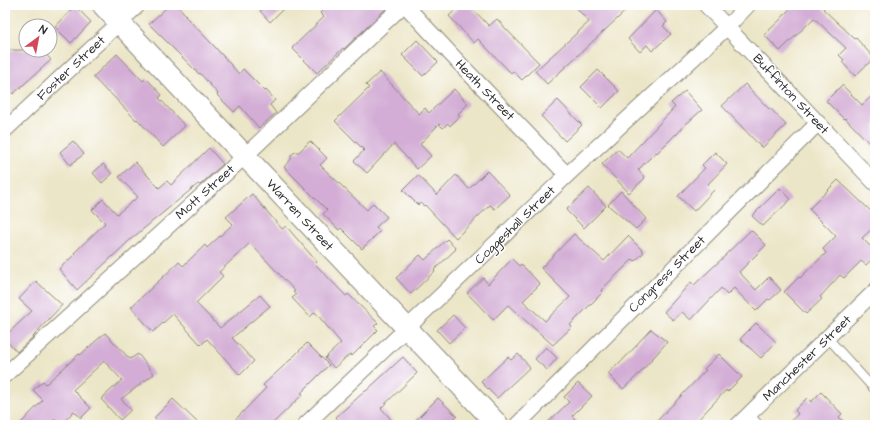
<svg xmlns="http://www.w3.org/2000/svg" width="880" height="430" font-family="'Architects Daughter',sans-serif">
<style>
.building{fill:#d3add5}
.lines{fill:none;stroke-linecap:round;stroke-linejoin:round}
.lane-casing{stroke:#8c887a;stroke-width:10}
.street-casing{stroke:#8c887a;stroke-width:17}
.secondary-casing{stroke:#8c887a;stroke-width:23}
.lane{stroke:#fff;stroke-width:8}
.street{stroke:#fff;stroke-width:15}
.secondary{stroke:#fff;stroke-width:21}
.labels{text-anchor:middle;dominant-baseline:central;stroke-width:3;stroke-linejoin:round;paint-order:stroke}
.street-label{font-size:13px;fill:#2b2b2b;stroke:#fff}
</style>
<rect width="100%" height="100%" fill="#fff"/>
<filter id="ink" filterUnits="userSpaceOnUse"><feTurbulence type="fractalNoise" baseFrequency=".025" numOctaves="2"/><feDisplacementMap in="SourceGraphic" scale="8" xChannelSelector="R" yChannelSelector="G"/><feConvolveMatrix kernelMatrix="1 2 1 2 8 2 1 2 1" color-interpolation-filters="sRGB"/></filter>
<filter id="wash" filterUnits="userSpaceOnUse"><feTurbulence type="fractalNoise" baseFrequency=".012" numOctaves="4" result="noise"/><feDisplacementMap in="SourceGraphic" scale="16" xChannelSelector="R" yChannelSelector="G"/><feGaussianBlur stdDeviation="0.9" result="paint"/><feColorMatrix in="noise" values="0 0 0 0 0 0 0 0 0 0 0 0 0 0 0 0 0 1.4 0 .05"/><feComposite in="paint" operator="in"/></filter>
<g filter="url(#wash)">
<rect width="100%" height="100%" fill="#ece6c8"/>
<g id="blocks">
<path class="building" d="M169,5H177L186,15L185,16L214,46L239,74L243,69L265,91L266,90L275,100L270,105L276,113L259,128L240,106L234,112L217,95L218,94L200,73L199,74L149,24Z
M266,5H287L270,22L260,11Z
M328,5H390L344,49L343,48L317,73L292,48L324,17L320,13Z
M461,5H469L489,26L497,19L505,28L539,63L522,80L513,71L511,73L478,39L474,43L449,16Z
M574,5H632L547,84L535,71L589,22Z
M793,5H827L823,9L855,39L856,38L874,58L855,76L842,62L844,60L839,55L846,48L814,18L780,51L764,35L780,20Z
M75,6L91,22L71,43L55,27Z
M656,10L667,22L663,26L671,34L652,51L647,45L640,52L628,39Z
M417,40L438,62L423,76L402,55Z
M5,50H42L51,60L13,94L5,85Z
M117,54L143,81L146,78L162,95L159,98L185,126L163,147L137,119L136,120L109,92L108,93L93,77Z
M598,70L619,91L602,108L581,87Z
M380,72L419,114L425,108L429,113L454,89L468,104L458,114L460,116L450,126L448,123L443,128L439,124L420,144L431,156L417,169L394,144L367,173L354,161L364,150L335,121L369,88L366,85Z
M745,84L769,109L770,108L786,125L762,148L722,106Z
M842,85L862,105L875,93V149L845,118L844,119L826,101Z
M685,91L702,110L687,123L676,135V134L657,153L656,152L638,170L645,178L629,193L602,164L618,149L627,158L675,107L671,103Z
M558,100L582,125L565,141L541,116Z
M73,141L84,154L70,165L60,152Z
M310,141L327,158L320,165L367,210L373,203L387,217L376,227L380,231L362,249L341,228L339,230L323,214L327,210L284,167L291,159V155L295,152H299Z
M209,148L223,164L200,185L198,184L131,239L77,290L59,269L75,254L74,253L105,223L92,210L103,199L117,214L138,197L119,177L135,162L159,188L167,181L171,185Z
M715,152L727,164L708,184L714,190L694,211L678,196L705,168L702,165Z
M103,164L112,174L102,183L93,173Z
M487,171L510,195L495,209L490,205L456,238L425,205L424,206L420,203L418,205L403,190L418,175L437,195L456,175L469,189Z
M838,180L875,215V226L862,238L875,251V256L866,265L861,261L844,278L840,275L820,297L822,299L806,314L784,292L799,277L800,278L826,253L823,249L836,236L809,209Z
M589,188L606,206L584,228L566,210Z
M780,188L791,199L763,226L752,216Z
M621,191L646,219L636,229L608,205Z
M252,194L282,229L286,226L317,262L315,264L346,296L348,294L378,323L374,326L378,330L352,356L350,354L334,368L325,358L341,343L315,312L310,317L292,298L296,295L293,292L295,291L250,243L219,272L223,276L196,303L220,328L260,295L270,306L232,338L254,361L240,375L207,339L201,345L173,314L153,332L131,307L179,262L183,266L205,245L207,248L233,224L226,217Z
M751,230L766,245L739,272L756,290L769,277L781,290L770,300L768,299L756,311L734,288L727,295L721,288L691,320L682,312L673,320L664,312L691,282L694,285L726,255H725Z
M574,234L604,261L628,236L644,252L635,261L633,259L601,290L603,292L570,325L572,327L553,345L508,305L493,320L467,293L483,278L488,284L512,259L519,266L521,264L540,284L523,301L545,321L570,297L541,268Z
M447,239L456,249L434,270L435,271L411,294L396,278L420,255L425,260Z
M36,281L62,305L35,334V335L17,352L5,339V336L32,311L19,299Z
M453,315L465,328L449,343L437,330Z
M756,323L776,342L761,358L740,339Z
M651,329L667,342L640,373L623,389L608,374L617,364L618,365L637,345V344Z
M105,333L130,359L138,354L154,374L121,399L131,410L120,420L101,399L122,380L104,361L73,390L91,408L81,418L74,411L61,425L55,419L49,425H19L43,400L33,390L43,381L46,384L79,354L80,355Z
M307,343L329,365L301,393L303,394L271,425H230L266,388L263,385L289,361Z
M546,347L557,358L547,370L535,359Z
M518,354L530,367L497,398L481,382L508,357L511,360Z
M719,354L742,377L727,392L726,390L693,425H653L706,370L704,369Z
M403,357L417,373L381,408L396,425H342L336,417L365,391H366Z
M578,383L592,396L572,416L581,425H545L569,402L564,397Z
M821,392L842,414L839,417L846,425H786L798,414L795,410L807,398L811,402Z
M438,398L457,416L448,425H411Z
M173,399L200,425H161L154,418Z"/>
</g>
</g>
<g filter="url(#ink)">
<use href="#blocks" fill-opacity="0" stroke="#8c887a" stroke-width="1"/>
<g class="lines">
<g class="lane-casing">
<path id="lane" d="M827,337L875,390
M749,414L759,425"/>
</g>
<g class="street-casing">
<path id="street" d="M405,5L462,66L567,175
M706,5L875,183
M5,130L138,5
M5,375L245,156L403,5
M305,425L407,328L567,175L727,27L748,5
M517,425L818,123
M738,425L875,291"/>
</g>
<g class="secondary-casing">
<path id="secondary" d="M103,5L498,425"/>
</g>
<use href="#lane" class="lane"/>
<use href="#street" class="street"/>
<use href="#secondary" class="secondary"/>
</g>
</g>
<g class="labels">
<g class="street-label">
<text transform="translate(71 68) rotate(-43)">Foster Street</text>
<text transform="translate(485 90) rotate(46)">Heath Street</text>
<text transform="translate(791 94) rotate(47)">Buffinton Street</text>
<text transform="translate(205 192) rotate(-42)">Mott Street</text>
<text transform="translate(300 215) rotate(47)">Warren Street</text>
<text transform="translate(515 225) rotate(-44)">Coggeshall Street</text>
<text transform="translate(667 274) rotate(-45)">Congress Street</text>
<text transform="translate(807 358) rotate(-44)">Manchester Street</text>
</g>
</g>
<rect width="880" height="430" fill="none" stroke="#fff" stroke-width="20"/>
<g transform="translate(38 38) rotate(32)"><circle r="19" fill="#ffffff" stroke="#aaaaaa"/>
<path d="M0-3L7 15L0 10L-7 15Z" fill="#d1495b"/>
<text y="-6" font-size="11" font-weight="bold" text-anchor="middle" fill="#2b2b2b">N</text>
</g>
</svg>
